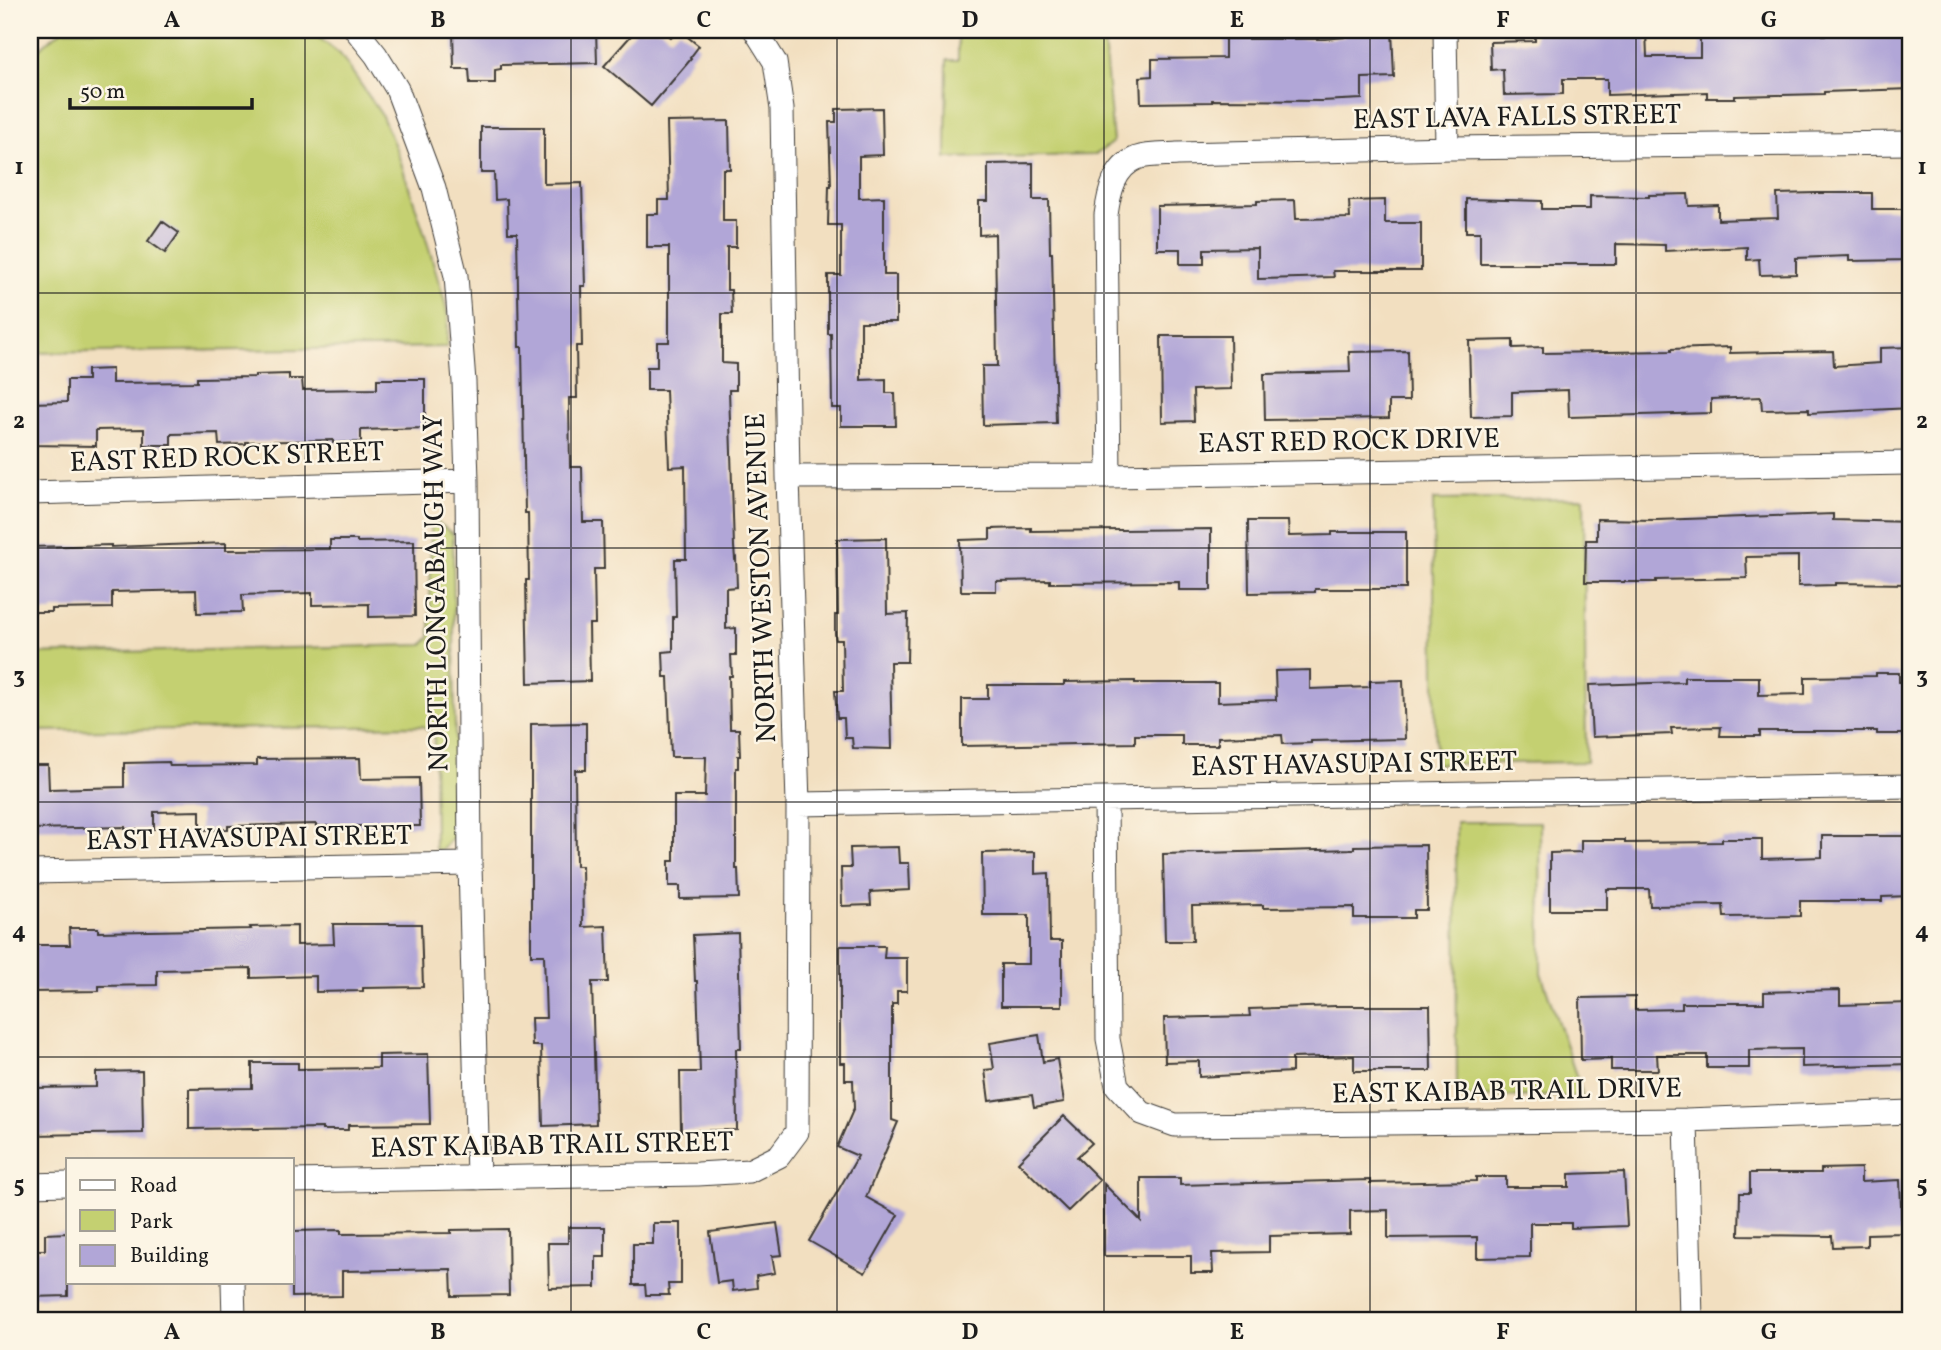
<svg xmlns="http://www.w3.org/2000/svg" width="1941" height="1350" font-family="Vollkorn,serif">
<style>
.green{fill:#c4d071;stroke:#707646;stroke-width:2}
.building{fill:#b1a6d7}
.lines{fill:none;stroke-linecap:round;stroke-linejoin:round}
.street-casing{stroke:#3c3935;stroke-width:25}
.street{stroke:#fff;stroke-width:23}
.grid{fill:none;stroke:#1c1c1c;stroke-width:2;stroke-opacity:0.55}
.labels{text-anchor:middle;dominant-baseline:central;stroke-width:5;stroke-linejoin:round;paint-order:stroke}
.street-label{font-size:28px;fill:#1c1c1c;stroke:#fcf5e5}
.neatline{fill:none;stroke:#1c1c1c;stroke-width:2.5}
.grid-label{font-size:23px;text-anchor:middle;font-weight:bold;fill:#1c1c1c}
</style>
<rect width="100%" height="100%" fill="#fcf5e5"/>
<filter id="ink" filterUnits="userSpaceOnUse"><feTurbulence type="fractalNoise" baseFrequency=".0143" numOctaves="2"/><feDisplacementMap in="SourceGraphic" scale="14" xChannelSelector="R" yChannelSelector="G"/><feConvolveMatrix kernelMatrix="1 2 1 2 8 2 1 2 1" color-interpolation-filters="sRGB"/></filter>
<filter id="wash" filterUnits="userSpaceOnUse"><feTurbulence type="fractalNoise" baseFrequency=".00686" numOctaves="4" result="noise"/><feDisplacementMap in="SourceGraphic" scale="28" xChannelSelector="R" yChannelSelector="G"/><feGaussianBlur stdDeviation="1.57" result="paint"/><feColorMatrix in="noise" values="0 0 0 0 0 0 0 0 0 0 0 0 0 0 0 0 0 1.4 0 .05"/><feComposite in="paint" operator="in"/></filter>
<g filter="url(#wash)">
<rect width="100%" height="100%" fill="#f2dfc0"/>
<path class="green" d="M62,30H309L340,54L381,114L397,151L424,232L444,299L448,317L447,347L30,353V56Z
M958,30H1103L1113,142L1095,155L946,158L947,60H958Z
M1584,498L1586,762L1436,764L1433,500Z
M431,522H437L453,534L456,834L441,850L435,849L434,736L423,726L30,731V654L423,645L430,637Z
M1456,822H1540L1541,973L1583,1096L1457,1097Z"/>
<g id="blocks">
<path class="building" d="M453,30H596L597,63L501,65V69L495,70V83H470L469,69H454Z
M636,30H661L671,38L679,30L699,46L690,58L691,59L651,106L604,66Z
M1344,30H1392L1394,77L1362,78V99L1321,101L1212,100V102L1141,103L1140,77L1152,76V59L1225,58V39H1325L1344,37Z
M1535,30H1646L1647,57H1700V30H1735V36L1788,35L1787,30H1823V35L1911,32V89L1824,92V94L1735,96V98H1707V92L1607,95V79H1563V94L1504,95L1503,69L1491,70L1490,42L1535,41Z
M882,108L883,155L859,156V198L884,197V275H896V322H861V380L886,379V393H895L896,426H841V408H832L831,334H828V275H841V225H828L829,186H831L829,122H836V109Z
M729,121L730,169H723V221H736V247H727V290H731L732,314H722V363L736,364V390H729L734,547L735,559L736,558L737,587L726,588V629L736,628V655H731L732,676H729L730,729H739L740,756H738V768H736V869H738L739,898L680,899V886H669V861H674V796H705L706,757H671L668,677H664L663,652L673,651V617H676L675,559H686L685,466L669,467L666,390H647V367H657V342H669V247H647V214H658V200H669L667,122Z
M481,127H544V184L582,183L585,286H581L582,346H576L577,398H569L570,467H582L583,522H603L604,569H594L595,624H589L590,681L528,683L526,580H529L528,513H525L522,347H519L517,233H508L507,199L495,200L494,173H481Z
M1033,163V200H1049L1050,253H1052L1056,423L983,425L982,366H997L995,234L979,235V201H988V164Z
M1816,193H1872V209H1911V260L1849,261V256L1796,258V274L1760,275L1759,259L1747,260V247L1665,251V245L1616,244V264H1480V232H1466V199L1542,201V209H1590V196L1649,197V195L1688,194L1689,206L1718,205V220L1778,218L1777,194Z
M1295,200L1296,219L1350,218L1349,201L1385,200V223H1421V271H1333L1334,277L1258,279V248L1204,249V264H1180V249H1157V206L1257,204V201Z
M162,221L179,233L165,253L148,241Z
M1161,336H1230L1231,389L1193,390L1194,421L1162,422Z
M1513,340V348L1543,347V353L1671,351V349L1730,347V353L1833,351L1834,366L1880,363V348L1911,347V408L1809,413V409L1762,410L1761,397L1711,399V413L1569,417L1568,390L1512,392V416L1471,417L1469,341Z
M1408,351L1409,401H1389V418L1265,420L1264,374L1350,372L1349,352Z
M112,369V383L197,382V378L255,377V375L289,374V379H302L303,390L377,389V379H425V428L361,430V442L333,443V440L246,442V444L219,445L218,433L171,434V445H144V429L96,430V446L30,445V403L67,402V380H87V370Z
M1833,514V520L1911,522V584L1835,583V585L1798,586V556L1746,557L1747,578L1656,580V582H1585L1586,540H1597V519L1656,520Z
M1248,521H1288L1289,536L1332,535V532H1406V589H1315V592L1249,593Z
M1031,528V531L1211,529V590H1179V582L1050,583V580L996,581V591H961L960,540L990,539V529Z
M886,538L887,614L908,613L907,662H890L892,749L853,748L852,738H845L844,718H837L835,691H843L842,640H836L835,634V615H838L837,539Z
M330,540H357V542L414,541L415,616L369,617V604L312,605V593L242,595L243,612L197,613L196,590L112,592V608L52,609V612H30V547L111,545V547L226,543V550L330,549Z
M1310,670V689L1370,687V681L1403,680L1405,739L1311,741V743L1283,744L1282,735L1218,737V745H1182V735H1135V743L962,746V699H988V685H1064V682L1135,681V683H1218V702L1276,700L1275,671Z
M1876,673H1899V682H1911V734H1877V731H1760V736H1720L1721,727L1671,728L1672,734L1592,737L1589,685L1684,682V677H1759V695L1805,694V677L1876,676Z
M586,723V770H575L576,866H582L583,927L606,926L608,982H592L596,1124L543,1126L541,1046H532L531,1018H546L544,955H531V724Z
M360,758L361,779L419,778L420,826H316V824L228,826V829L200,830V811L154,812V829H125V827L30,829V765H48L49,789L124,787V763L169,762L170,766L257,765V759Z
M1822,836H1911V896L1882,897V901H1800V916L1724,917L1723,905L1650,906L1649,889H1607V910H1550V853L1581,852V840H1625V843L1722,842V839H1762V859L1822,857Z
M1426,845L1427,910H1414V918H1354V907L1263,908V905L1192,906L1193,941H1165L1163,854L1354,849V846Z
M898,847L899,863H909L910,890L870,892L871,905L842,906L841,868H851L850,848Z
M1035,852V874L1049,873L1050,941H1062V1006H1001V964H1029V915H983L982,853Z
M333,924H421L423,987L363,988V991L316,992V976L251,978V968L157,970V985L99,986V991L30,992V945H70L69,928H98V932L251,929L250,927L297,926V945L334,944Z
M738,933L741,1049H736L737,1130L681,1131L680,1072H700L697,981H695L693,935Z
M840,946H885L884,958H907V991H897V1004H892V1120L898,1122L866,1197L898,1215L865,1273L809,1241L858,1156L837,1147L854,1108L853,1080H845V1063H840Z
M1840,990V1005L1911,1003V1064L1802,1067V1049L1749,1050V1068H1707V1055H1657L1658,1070H1611V1059L1581,1060L1580,998L1635,997V1010L1682,1009V1003H1764V992Z
M1336,1006H1430L1431,1071H1354V1056L1292,1058V1072L1199,1077V1061L1165,1062L1164,1018L1250,1016L1249,1009Z
M1039,1035L1043,1062L1057,1059L1064,1102L1034,1107L1032,1095L989,1101L985,1070L994,1069L990,1043Z
M428,1054L430,1124L348,1125V1130H322V1128L253,1129V1128L189,1129V1089L252,1088V1063H298V1069L379,1068V1055Z
M142,1071L143,1133L33,1135V1088L96,1087V1072Z
M1064,1116L1092,1143L1077,1157L1100,1180L1068,1211L1018,1162Z
M1861,1168V1182L1900,1180L1902,1233L1867,1234V1246L1833,1247L1832,1236L1739,1235L1740,1193H1750V1173H1821V1169Z
M1624,1172L1627,1226L1571,1228V1223H1530V1257L1477,1258V1237L1388,1238V1210L1350,1211V1234L1269,1236V1252L1212,1253L1213,1273H1191V1256H1104V1184L1141,1221V1178H1180V1185L1370,1180V1183L1476,1181V1177H1506V1187H1569V1174Z
M653,1223H681V1284H668L669,1295H646L645,1285H633V1244H653Z
M777,1223L782,1255L772,1256L775,1273L756,1276L757,1288L733,1291L732,1281L717,1283L710,1232Z
M568,1227H605V1257H596V1287L549,1288L548,1243H568Z
M508,1229L509,1295L452,1296L451,1269L342,1271V1296L292,1297V1231L341,1230V1234L451,1233V1230Z
M68,1233V1296L30,1297V1250H45V1234Z"/>
</g>
</g>
<g filter="url(#ink)">
<use href="#blocks" fill-opacity="0" stroke="#3c3935" stroke-width="2"/>
<g class="lines">
<g class="street-casing">
<path id="street" d="M356,30L376,55L397,89L434,188L456,276L464,382L467,481L470,864L478,1178
M1445,30L1447,148
M1109,476L1106,215C1109,193 1114,167 1137,158C1149,154 1165,155 1177,154L1451,148L1911,143
M788,477L1109,476L1911,463
M30,493L467,481
M1106,799L1108,1039L1117,1086L1142,1113L1175,1125L1686,1120L1911,1112
M798,804L1911,786
M30,872L470,864
M1686,1120L1691,1320
M292,1181L698,1174L749,1171L779,1156L797,1132L798,804L788,477L782,109L775,62L755,30
M30,1185L68,1184
M233,1282L234,1320"/>
</g>
<use href="#street" class="street"/>
</g>
</g>
<path class="grid" d="M305,30V1320M571,30V1320M837,30V1320M1104,30V1320M1370,30V1320M1636,30V1320M30,293H1911M30,548H1911M30,802H1911M30,1057H1911"/>
<g class="labels">
<g class="street-label">
<text transform="translate(1517 118) rotate(-1)">EAST LAVA FALLS STREET</text>
<text transform="translate(1349 442) rotate(-1)">EAST RED ROCK DRIVE</text>
<text transform="translate(227 458) rotate(-2)">EAST RED ROCK STREET</text>
<text transform="translate(762 578) rotate(-92)">NORTH WESTON AVENUE</text>
<text transform="translate(437 593) rotate(-91)">NORTH LONGABAUGH WAY</text>
<text transform="translate(1354 765) rotate(-1)">EAST HAVASUPAI STREET</text>
<text transform="translate(249 839) rotate(-1)">EAST HAVASUPAI STREET</text>
<text transform="translate(1507 1092) rotate(-1)">EAST KAIBAB TRAIL DRIVE</text>
<text transform="translate(552 1146) rotate(-1)">EAST KAIBAB TRAIL STREET</text>
</g>
</g>
<rect width="1941" height="1350" fill="none" stroke="#fcf5e5" stroke-width="77"/>
<rect x="66" y="1158" width="228" height="126" fill="#fcf5e5" stroke="#a29e95" stroke-width="2"/>
<rect x="80" y="1180" width="35" height="10" fill="#ffffff" stroke="#a29e95" stroke-width="2"/>
<text x="130" y="1192" font-size="21" fill="#1c1c1c">Road</text>
<rect x="80" y="1210" width="35" height="21" fill="#c4d071" stroke="#a29e95" stroke-width="2"/>
<text x="130" y="1228" font-size="21" fill="#1c1c1c">Park</text>
<rect x="80" y="1245" width="35" height="21" fill="#b1a6d7" stroke="#a29e95" stroke-width="2"/>
<text x="130" y="1262" font-size="21" fill="#1c1c1c">Building</text>
<path d="M70 98v10h182v-10" fill="none" stroke="#1c1c1c" stroke-width="3.5"/>
<text x="80" y="98" font-size="21" fill="#1c1c1c" stroke="#fcf5e5" stroke-width="5" paint-order="stroke">50 m</text>
<rect x="38" y="38" width="1864" height="1274" class="neatline"/>
<g class="grid-label">
<text x="172" y="27">A</text>
<text x="438" y="27">B</text>
<text x="704" y="27">C</text>
<text x="970" y="27">D</text>
<text x="1237" y="27">E</text>
<text x="1503" y="27">F</text>
<text x="1769" y="27">G</text>
<text x="19" y="174">1</text>
<text x="1922" y="174">1</text>
<text x="19" y="428">2</text>
<text x="1922" y="428">2</text>
<text x="19" y="683">3</text>
<text x="1922" y="683">3</text>
<text x="19" y="938">4</text>
<text x="1922" y="938">4</text>
<text x="19" y="1192">5</text>
<text x="1922" y="1192">5</text>
<text x="172" y="1339">A</text>
<text x="438" y="1339">B</text>
<text x="704" y="1339">C</text>
<text x="970" y="1339">D</text>
<text x="1237" y="1339">E</text>
<text x="1503" y="1339">F</text>
<text x="1769" y="1339">G</text>
</g>
</svg>
